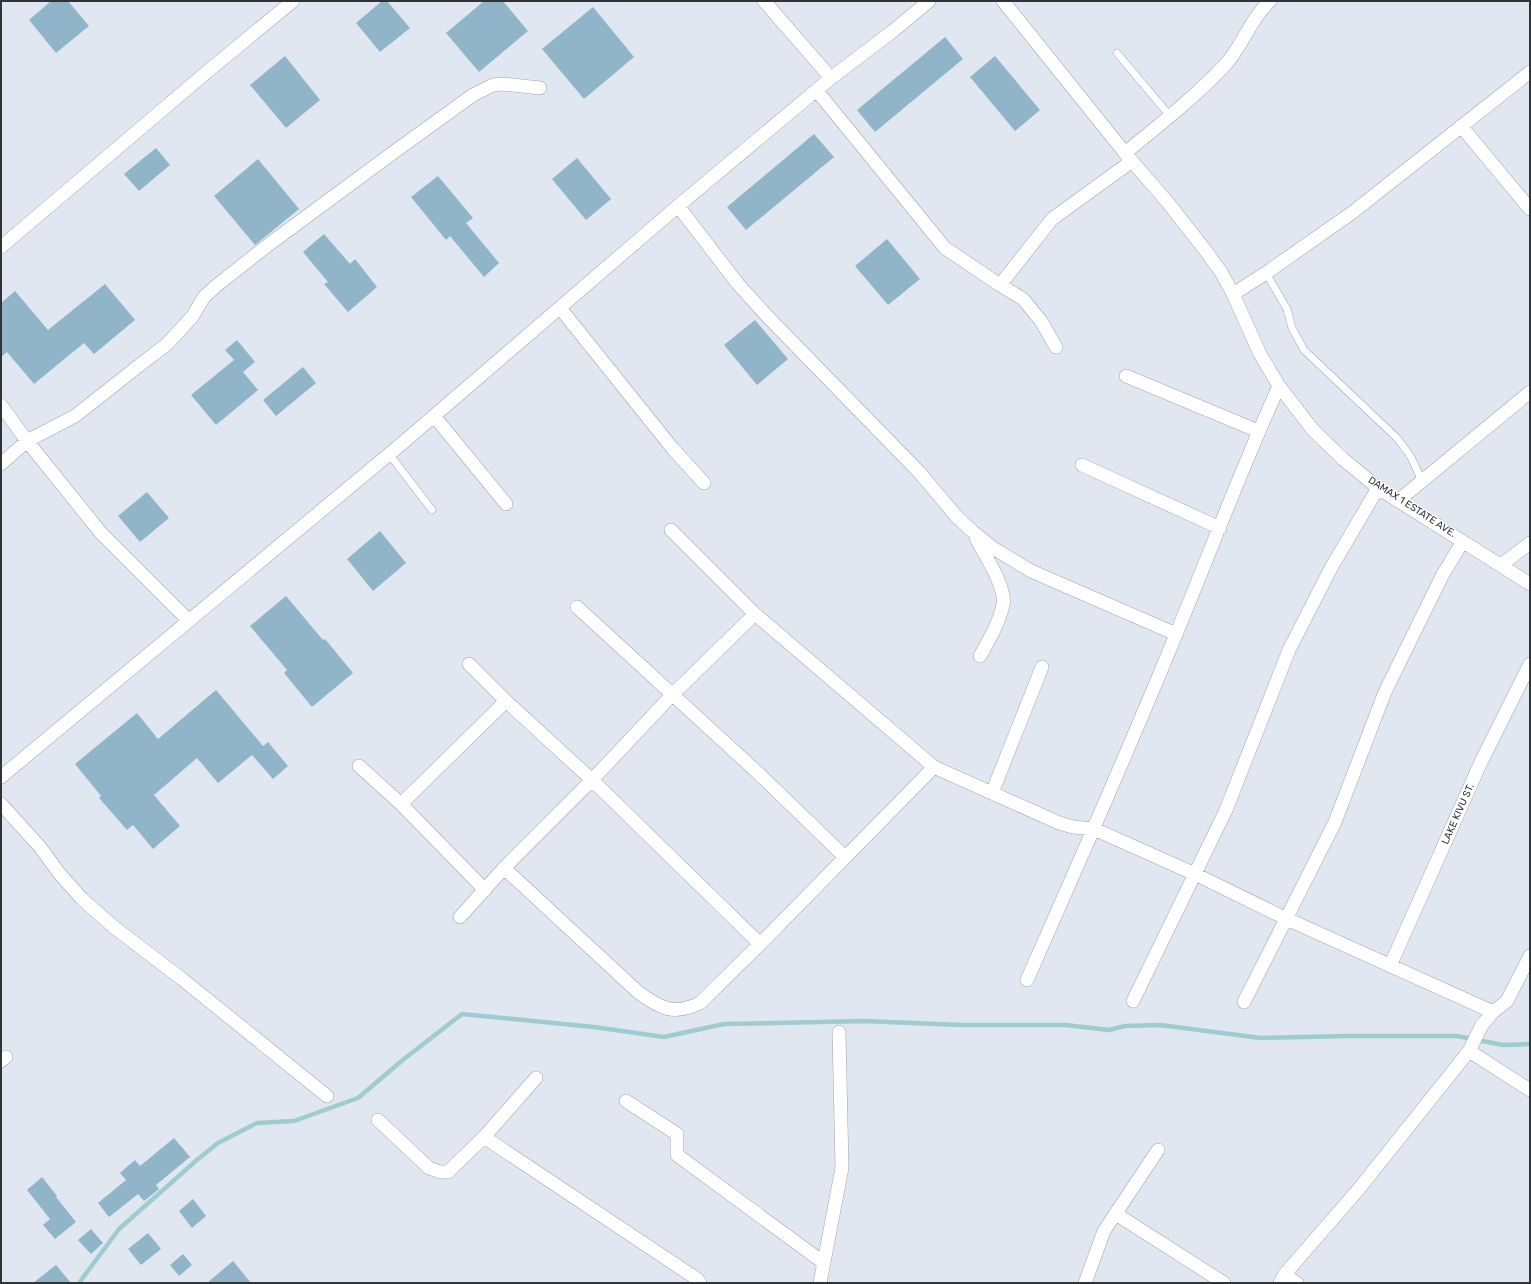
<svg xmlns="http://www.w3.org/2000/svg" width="1531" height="1284" font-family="Rubik,sans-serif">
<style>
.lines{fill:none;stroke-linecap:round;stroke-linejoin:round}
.stream{stroke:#9eccd1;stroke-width:4.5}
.building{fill:#91b5c8}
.service-casing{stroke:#9ea5ae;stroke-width:8}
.minor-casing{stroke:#9ea5ae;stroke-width:14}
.service{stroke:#fff;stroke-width:7}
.minor{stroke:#fff;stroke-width:13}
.labels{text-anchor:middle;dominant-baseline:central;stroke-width:3;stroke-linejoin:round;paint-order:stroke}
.street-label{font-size:10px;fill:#313437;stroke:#fff}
</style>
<rect width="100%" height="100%" fill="#e0e7f0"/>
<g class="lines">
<path class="stream" d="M79,1283L119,1229L198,1159L218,1143L257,1123L294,1121L358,1098L404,1059L462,1014L594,1027L664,1037L724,1024L865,1021L961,1025H1065L1109,1030L1125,1026L1160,1025L1261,1038L1346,1036H1457L1503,1045L1530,1044"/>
</g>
<path class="building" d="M51,1H68L89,26L56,53L29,20Z
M382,1H387L410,28L380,52L356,23Z
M484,1H503L528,31L479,72L446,33Z
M593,7L634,57L584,99L542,49Z
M945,37L963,59L875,132L857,110Z
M285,56L320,100L286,128L250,85Z
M995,56L1040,110L1015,131L970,77Z
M814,134L834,157L746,230L727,207Z
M156,148L170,165L139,191L124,174Z
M577,158L611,199L586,220L552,179Z
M258,159L299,209L255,245L214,196Z
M438,176L473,218L466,223L499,263L484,277L450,236L446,240L411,197Z
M324,234L350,264L355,259L377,287L348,312L324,284L328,282L303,252Z
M887,239L920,279L888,305L855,266Z
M105,284L135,320L94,354L84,343L34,384L7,352L1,357V303L15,291L48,330Z
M755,320L788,359L757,385L724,345Z
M237,340L255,362L243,372L258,390L216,425L191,395L234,360L225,350Z
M303,367L316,383L276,416L263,400Z
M147,492L169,518L140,542L118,516Z
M380,531L406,563L373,591L347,559Z
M286,596L323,640L325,639L353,673L312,707L284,673L287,670L250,626Z
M216,690L263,746L268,742L288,766L273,779L252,755L218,783L197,758L154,795L180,826L153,849L133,825L127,830L99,798L101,796L75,764L137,713L158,739Z
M174,1138L190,1157L156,1185L159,1189L144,1201L138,1194L109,1217L98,1203L126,1180L120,1173L135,1160L140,1166Z
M42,1177L57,1196L56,1197L76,1222L55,1239L43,1225L50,1219L27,1190Z
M193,1199L206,1216L192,1228L179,1211Z
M91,1229L103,1243L91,1254L78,1240Z
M148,1233L161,1249L141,1265L128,1249Z
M183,1254L192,1265L179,1276L170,1265Z
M233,1261L251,1283H207Z
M56,1265L71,1283H33Z"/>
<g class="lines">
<g class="service-casing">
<path id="service" d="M1117,53L1170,116
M1266,273L1287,309L1292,328L1304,350L1397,438L1411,457L1422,481
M389,454L432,510"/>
</g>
<g class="minor-casing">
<path id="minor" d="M764,1L831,78
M1003,1L1125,153L1169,204L1205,250L1221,272L1233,294L1260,354L1279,386L1313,430L1343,459L1378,488L1530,584
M817,91L945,248L1000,285L1023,299L1041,321L1056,347
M1461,126L1530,209
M1125,153C1158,126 1195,97 1224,66C1243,46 1250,19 1270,1
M678,206L738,284L767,316L919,472L957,517L972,531L993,548L1031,571L1176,634
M1,247L208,71L293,1
M1000,285L1052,219L1132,161
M1233,294L1266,273L1353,212L1530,72
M560,308L673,449L704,483
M1126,376L1258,431
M1,405L27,441L101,533L188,620
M434,416L506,504
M1,464L27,441L75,416L141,364L167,344L181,329L192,317L204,297L216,286L268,245L394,152L473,95L493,85L503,84L540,88
M1082,465L1220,528
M1399,500L1530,392
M671,530L755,614L934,767L1059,823L1073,827L1094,829L1195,874L1287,919L1493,1012
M976,538C984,554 1007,588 1003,605C999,623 989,640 980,656
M1501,565L1530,543
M577,607L757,772L845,857
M469,664L506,701L592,780L760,944
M359,766L401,804L485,890
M1,777L399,446L678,206L831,78L893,31L929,1
M992,793L1042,667
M1,804L40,847L59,873L82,899L115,928L182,979L327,1096
M401,804L506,701
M504,868L638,992C660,1008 673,1016 700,1003L760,944L934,767
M460,917L504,868L592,780L672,695L755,614
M1390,966L1481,762L1530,664
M1027,980C1078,865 1129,749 1177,632C1211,550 1242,467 1279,386
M1133,1001L1226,810L1289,650L1331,568L1378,488
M1244,1002L1335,822L1385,692L1442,576L1463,541
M1469,1051L1530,1090
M1,1061L6,1057
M626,1101L677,1134V1155L824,1263
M378,1120L429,1168L440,1172H448L484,1137L536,1078
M484,1137L697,1279L700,1283
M1116,1214L1224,1283
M1284,1275L1297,1283
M820,1283L842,1168L839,1032
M1085,1283L1104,1231L1158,1150
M1280,1283L1284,1275L1358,1190L1469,1051L1482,1025L1493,1012L1507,1001L1530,956"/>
</g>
<use href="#service" class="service"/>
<use href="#minor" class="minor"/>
</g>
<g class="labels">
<g class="street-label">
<text transform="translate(1412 507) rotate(33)">DAMAX 1 ESTATE AVE.</text>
<text transform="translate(1458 814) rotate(-66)">LAKE KIVU ST.</text>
</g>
</g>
<rect width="1531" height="1284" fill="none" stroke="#313437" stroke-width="4"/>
</svg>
